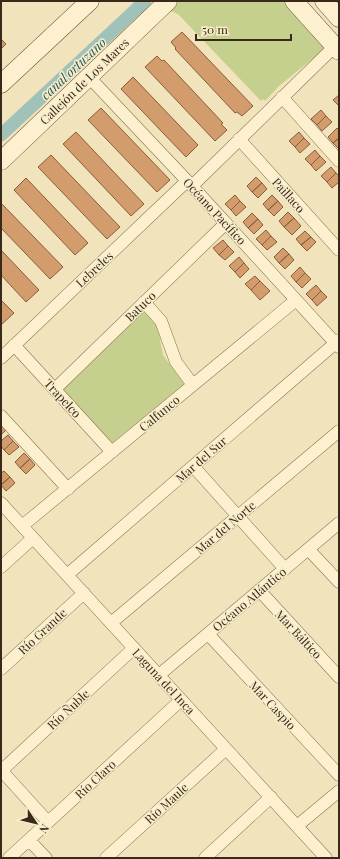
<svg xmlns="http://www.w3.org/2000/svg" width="340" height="859" font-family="'Playfair Display',serif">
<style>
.green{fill:#c6d08e}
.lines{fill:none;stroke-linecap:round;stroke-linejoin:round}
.canal{stroke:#a0c2b9;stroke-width:13}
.building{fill:#d39c6d;stroke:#8b5c37}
.street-casing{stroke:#8a7353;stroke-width:13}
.secondary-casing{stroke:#6b5337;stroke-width:19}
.street{stroke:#fcf0cf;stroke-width:12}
.secondary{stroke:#fcf0cf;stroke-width:18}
.labels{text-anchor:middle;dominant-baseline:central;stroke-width:3;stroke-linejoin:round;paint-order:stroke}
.street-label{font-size:12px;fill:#38291a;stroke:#f8edcb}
.water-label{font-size:13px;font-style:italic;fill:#285958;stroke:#f8edcb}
</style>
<rect width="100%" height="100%" fill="#f1e3bb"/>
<path class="green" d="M178,1H285L327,47L279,86L265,101L263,99L261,101L178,14L168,10Z
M144,309L157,324L163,355L184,384L112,443L61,388Z"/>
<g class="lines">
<path class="canal" d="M1,135L145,1"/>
</g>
<path class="building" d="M182,32L253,106L242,116L237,112L235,113L175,49L176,48L171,42Z
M1,39L6,44L1,49Z
M157,56L162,61L164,60L223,123L221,124L227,130L215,141L145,67Z
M133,77L198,145L186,157L121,89Z
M339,95V106L333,100Z
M101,108L170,180L157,192L88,120Z
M321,110L326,116L317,125L311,119Z
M326,116L332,122L322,131L317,125Z
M337,128L339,130V138L333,143L328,137Z
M76,132L144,204L131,216L63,144Z
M299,132L304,138L295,147L289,141Z
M304,138L310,144L300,153L295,147Z
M339,138V149L333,143Z
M315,150L320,156L311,165L305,159Z
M51,155L120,227L107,239L38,167Z
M320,156L326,162L316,171L311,165Z
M331,167L336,173L327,182L321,176Z
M336,173L339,176V182L332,188L327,182Z
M256,177L262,183L252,192L247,186Z
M26,178L88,243L75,255L14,190Z
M262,183L267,189L258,198L252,192Z
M235,195L240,201L231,210L225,204Z
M272,195L278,201L268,210L263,204Z
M240,201L246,207L236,216L231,210Z
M278,201L283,207L274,216L268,210Z
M1,203L63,267L50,279L1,228Z
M288,212L294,218L284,227L279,221Z
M252,213L258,219L248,228L243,222Z
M294,218L301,226L292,235L284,227Z
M258,219L263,225L254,234L248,228Z
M266,230L271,236L262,245L256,239Z
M305,231L311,237L301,245L296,239Z
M271,236L277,242L267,250L262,245Z
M311,237L316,242L307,251L301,245Z
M223,240L228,246L219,255L213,248Z
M228,246L234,252L225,260L219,255Z
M283,248L289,254L279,263L274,257Z
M1,250L39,290L26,302L1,275Z
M289,254L294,260L285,269L279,263Z
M239,257L244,263L235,272L229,266Z
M244,263L249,269L240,278L235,272Z
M300,267L305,273L296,282L291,276Z
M305,273L311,279L302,288L296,282Z
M255,276L260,281L251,290L245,284Z
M260,281L270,291L260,300L251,290Z
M316,285L321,291L312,300L306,294Z
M321,291L327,297L317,306L312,300Z
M1,300L14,313L1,325Z
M1,423L7,429L1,435Z
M8,435L13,441L4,450L1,446V441Z
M13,441L19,447L9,455L4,450Z
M24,453L30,459L20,468L15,462Z
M30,459L35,465L26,474L20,468Z
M4,471L10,477L1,485V473Z
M10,477L15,483L6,491L1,485Z"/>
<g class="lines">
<g class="street-casing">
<path id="street" d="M89,77L192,186L339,347
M282,97L339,161
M239,139L339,250
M192,186L335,46
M144,302L161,321L176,362L193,385
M14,345L112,452
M1,358L187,181
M55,389L226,223
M1,416L68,489
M193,466L285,569
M1,503L326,858
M22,526L296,300
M308,549L339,582
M1,567L33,538
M67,575L339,340
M259,590L339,677
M111,623L339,431
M208,634L339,775
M1,669L84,593
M159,675L339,523
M1,770L48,822
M1,771L134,648
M297,826L339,791
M29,840L46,858
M9,858L181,700
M106,858L226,749
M205,858L271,797"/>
</g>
<g class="secondary-casing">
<path id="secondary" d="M294,1L339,51
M324,1L339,18
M1,84L90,1
M1,161L168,1"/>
</g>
<use href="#street" class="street"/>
<use href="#secondary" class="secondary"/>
</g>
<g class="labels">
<g class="street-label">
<text transform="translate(84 81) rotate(-44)">Callejón de Los Mares</text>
<text transform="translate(289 195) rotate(48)">Paillaco</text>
<text transform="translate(215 211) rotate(47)">Océano Pacífico</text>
<text transform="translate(94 269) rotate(-43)">Lebreles</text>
<text transform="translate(140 306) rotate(-44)">Batuco</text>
<text transform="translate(63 398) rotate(47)">Trapelco</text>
<text transform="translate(159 413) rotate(-40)">Calfunco</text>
<text transform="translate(201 459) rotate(-41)">Mar del Sur</text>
<text transform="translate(225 527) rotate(-40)">Mar del Norte</text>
<text transform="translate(249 599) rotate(-40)">Océano Atlántico</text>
<text transform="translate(42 631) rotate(-43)">Río Grande</text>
<text transform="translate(299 634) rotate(47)">Mar Báltico</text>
<text transform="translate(164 681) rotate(47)">Laguna del Inca</text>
<text transform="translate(273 705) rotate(47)">Mar Caspio</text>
<text transform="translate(68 709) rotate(-43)">Río Ñuble</text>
<text transform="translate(95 779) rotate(-43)">Río Claro</text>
<text transform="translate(166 803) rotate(-42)">Río Maule</text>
</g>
<g class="water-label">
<text transform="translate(73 68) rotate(-43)">canal ortuzano</text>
</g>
</g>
<rect width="340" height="859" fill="none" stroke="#38291a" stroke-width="4"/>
<g transform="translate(36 823) rotate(125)" stroke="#f8edcb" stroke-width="3" paint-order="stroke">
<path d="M0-3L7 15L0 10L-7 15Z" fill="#38291a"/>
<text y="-6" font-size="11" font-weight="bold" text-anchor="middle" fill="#38291a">N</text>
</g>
<path d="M196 34v6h95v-6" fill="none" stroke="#38291a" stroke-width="2"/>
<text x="202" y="34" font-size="12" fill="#38291a" stroke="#f8edcb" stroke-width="3" paint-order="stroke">50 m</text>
</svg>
